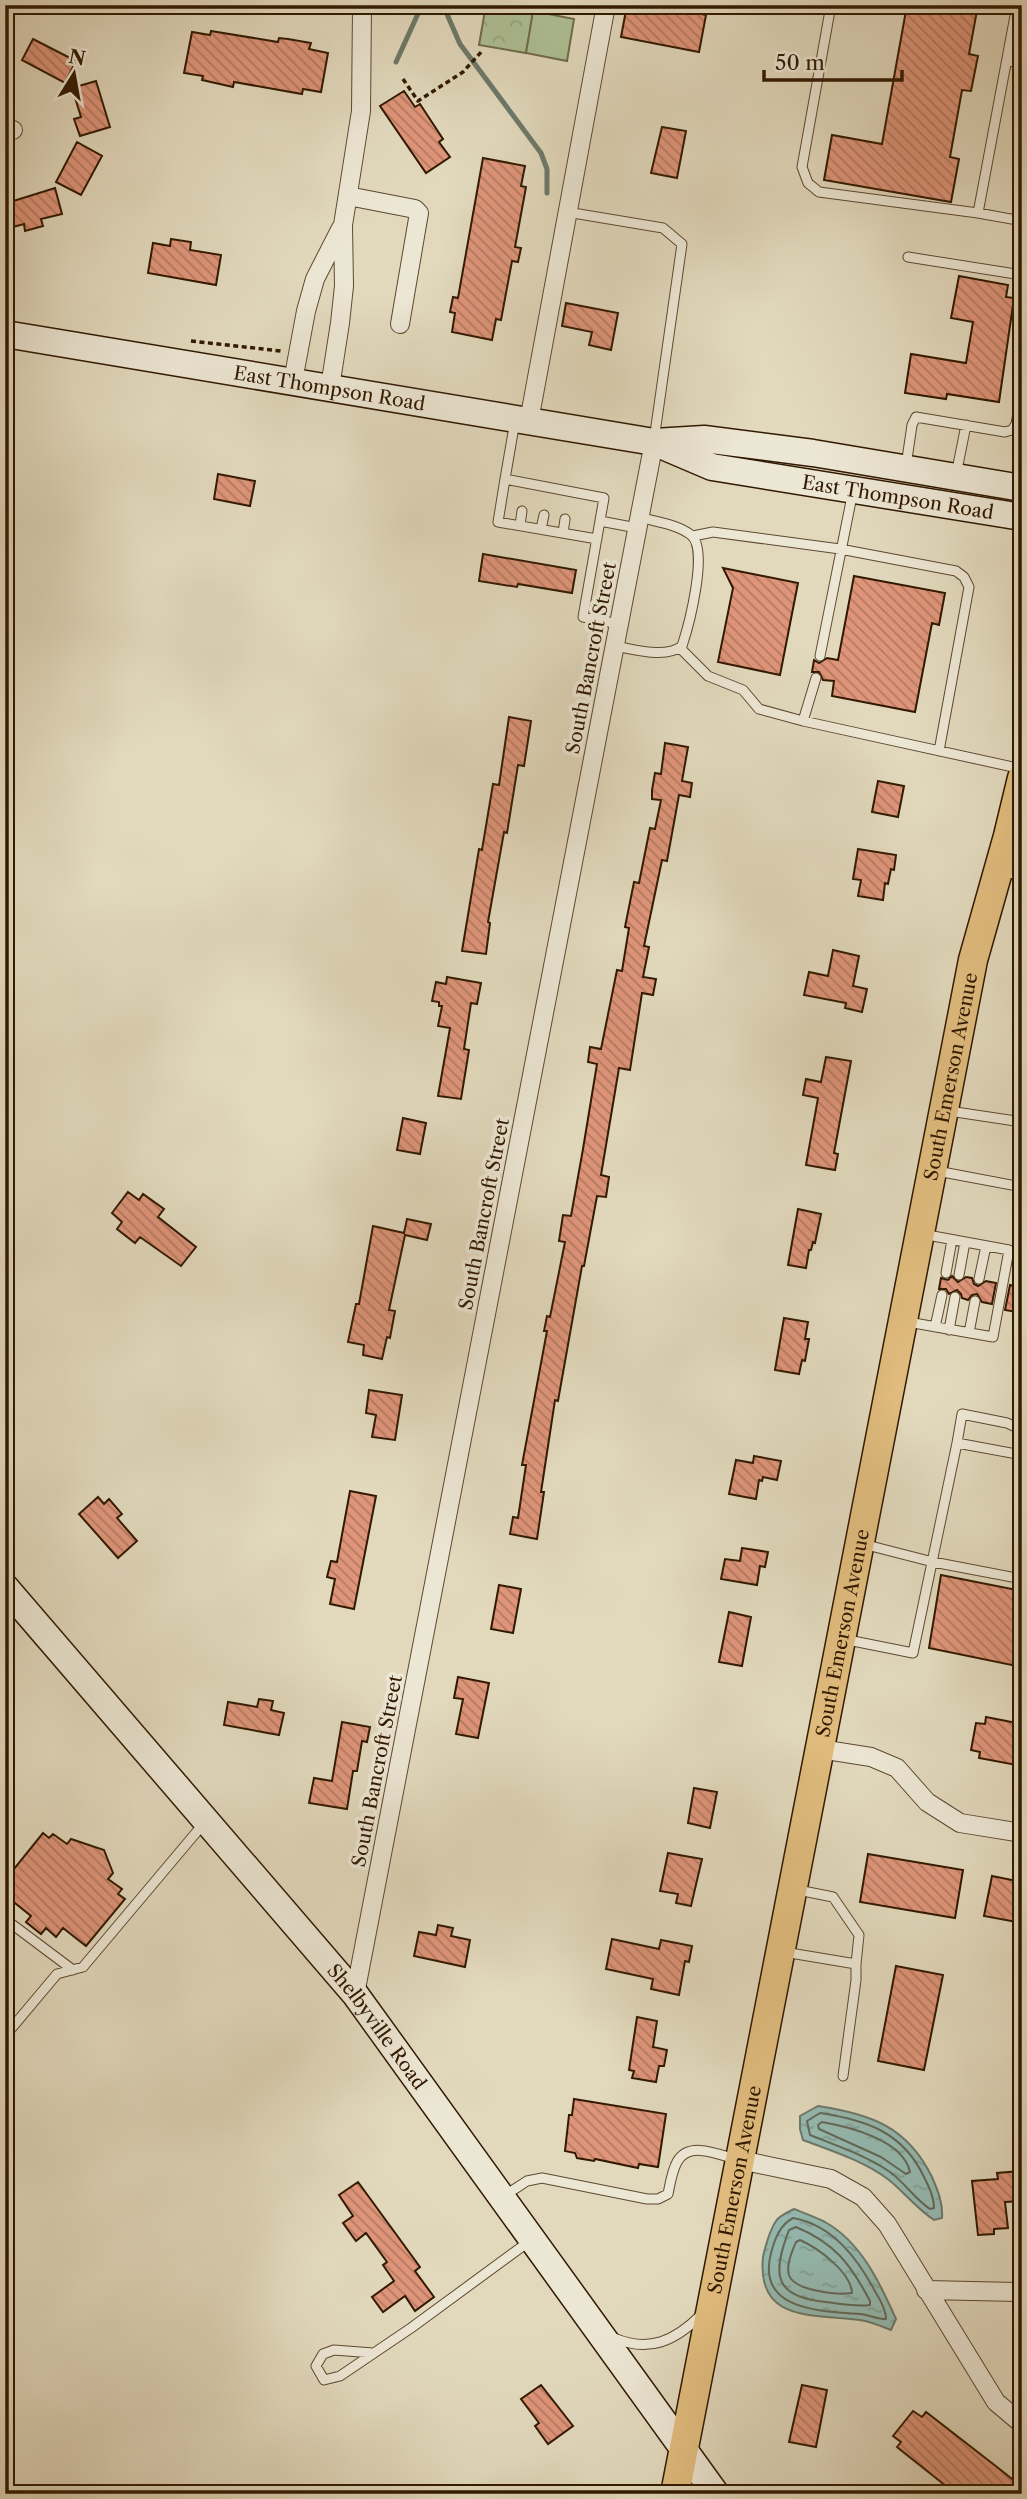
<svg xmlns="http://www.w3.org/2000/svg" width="1027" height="2499" font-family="'Libre Caslon Text',serif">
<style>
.park{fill:url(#park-crowns);stroke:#706c4a;stroke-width:2}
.pitch{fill:#aec095;stroke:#706c4a;stroke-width:2}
.water{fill:url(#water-ripples);stroke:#6d7a6a;stroke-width:2}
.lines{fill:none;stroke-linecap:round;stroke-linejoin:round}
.shore{stroke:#636a58;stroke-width:2}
.stream{stroke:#6d7a6a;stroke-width:5}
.building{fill:url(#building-back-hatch);stroke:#311900;stroke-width:2}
.service-casing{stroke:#5d492f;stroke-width:11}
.minor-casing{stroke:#5d492f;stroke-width:20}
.secondary-casing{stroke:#311900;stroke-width:29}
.primary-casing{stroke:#311900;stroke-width:31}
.path{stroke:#311900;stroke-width:3.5;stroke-dasharray:5 3.5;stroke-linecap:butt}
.service{stroke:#ece6d4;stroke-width:9}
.minor{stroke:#ece6d4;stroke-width:18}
.secondary{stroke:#ece6d4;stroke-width:26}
.primary{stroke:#e1bc7e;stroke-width:28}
.labels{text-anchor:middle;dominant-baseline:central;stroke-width:7;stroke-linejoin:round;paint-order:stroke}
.street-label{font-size:19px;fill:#311900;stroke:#ece6d4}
</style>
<defs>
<pattern id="park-crowns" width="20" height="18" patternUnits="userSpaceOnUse" patternTransform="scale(1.75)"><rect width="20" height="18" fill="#aec095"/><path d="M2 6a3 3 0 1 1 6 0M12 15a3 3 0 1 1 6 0" fill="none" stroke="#96a47f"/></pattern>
<pattern id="water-ripples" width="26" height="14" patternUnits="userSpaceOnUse" patternTransform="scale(1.75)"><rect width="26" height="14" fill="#95bab1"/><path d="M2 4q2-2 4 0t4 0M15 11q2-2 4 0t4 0" fill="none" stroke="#819f96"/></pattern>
<pattern id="building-back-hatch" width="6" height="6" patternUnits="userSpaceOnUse" patternTransform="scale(1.75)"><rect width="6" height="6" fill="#df957a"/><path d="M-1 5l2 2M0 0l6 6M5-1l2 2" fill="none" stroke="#b57962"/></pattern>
</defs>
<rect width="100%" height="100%" fill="#e2d9bd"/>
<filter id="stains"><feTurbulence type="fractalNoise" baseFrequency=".00286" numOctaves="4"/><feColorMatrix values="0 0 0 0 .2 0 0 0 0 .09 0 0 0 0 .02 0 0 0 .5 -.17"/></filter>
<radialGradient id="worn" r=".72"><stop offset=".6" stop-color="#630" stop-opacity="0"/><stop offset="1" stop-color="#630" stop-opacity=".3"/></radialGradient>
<path class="park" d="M486,5H535L526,53L479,45Z"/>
<path class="pitch" d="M533,11L574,19L567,61L526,53Z"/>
<path class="water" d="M818,2106C870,2114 907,2126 932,2177C938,2191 943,2203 942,2218L934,2220C917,2209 905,2193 889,2180C864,2161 832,2151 803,2140L800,2129V2116Z
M794,2209C804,2213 815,2217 825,2222C861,2242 880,2283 896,2319L891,2330C883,2327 874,2323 865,2321C820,2313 756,2326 763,2257C765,2247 770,2230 776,2221C779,2216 788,2212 794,2209Z"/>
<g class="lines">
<path class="shore" d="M820,2113C866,2120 903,2132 924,2177C929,2187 934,2197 934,2208L930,2209C915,2199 905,2183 890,2172C865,2155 837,2146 810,2135L807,2121Z
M822,2122C850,2127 903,2140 910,2172L906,2174L881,2157L819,2129L818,2125Z
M793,2218C833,2225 858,2259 876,2293C881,2301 886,2310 886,2319C877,2319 869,2315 860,2314C821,2311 756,2311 771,2253C775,2238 780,2225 793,2218Z
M796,2227C835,2243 851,2265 870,2301V2305C856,2307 840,2304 826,2302C773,2297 772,2274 789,2230Z
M800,2240C818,2248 851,2272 852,2293C838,2295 794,2291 789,2275C786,2264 792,2252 796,2242Z"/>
<path class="stream" d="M443,5L460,44L541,153L547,169V193
M396,62L422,5"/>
</g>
<path class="building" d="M627,5H656L706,15L699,52L621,37Z
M907,5H978L969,54L978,56L971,91L962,90L950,157L959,159L951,202L824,180L832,135L882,144Z
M211,31L278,42L279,38L288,39L311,43L309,49L328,53L321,92L303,89L302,94L234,82L233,87L202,80L203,76L184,73L192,32L210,35Z
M33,39L76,61L65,83L22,60Z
M96,81L110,127L80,136L74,119L81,117L72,88Z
M404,91L415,107L420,104L443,139L439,142L450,157L426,173L380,106Z
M662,127L686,131L677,178L651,173Z
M77,142L102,156L81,195L56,182Z
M483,158L525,166L521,186L526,187L515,247L521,248L518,262L512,261L501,320L496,319L492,340L452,332L455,313L450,312L453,297L458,298Z
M55,188L62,214L41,219L43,226L25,231L24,224L13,227L7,203Z
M171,239L191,242L190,250L221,255L216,285L148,273L153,243L170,246Z
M959,276L1008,285L1006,297L1014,298L999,402L947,394L946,399L905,393L911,354L966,363L973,322L951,318Z
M566,303L618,313L611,350L589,345L592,332L562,326Z
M218,474L255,481L250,506L214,499Z
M483,554L576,570L572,593L518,584L517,587L479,581Z
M723,568L798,583L780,675L718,662L733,588Z
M854,576L945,593L939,625L932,623L915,712L832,696L834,681L823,680L819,672H812L814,660L819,663L827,658L838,660Z
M509,717L531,721L524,766L518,765L507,833L504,832L488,922L490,923L486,954L462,951L479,849L482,850L493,784L499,785Z
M665,743L688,747L682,781L692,783L690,797L679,795L667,861L662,860L644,946L649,947L643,977L656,979L653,995L642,993L630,1070L619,1068L601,1175L609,1177L606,1197L597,1196L584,1266H582L558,1401L555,1400L541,1492H544L537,1539L510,1534L513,1517L518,1518L526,1465H522L547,1331H544L547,1316L550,1317L565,1242L559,1241L563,1215L571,1216L583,1149L597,1064L588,1062L590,1047L601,1049L617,970L622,971L629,928L625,927L634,882L639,883L650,828L655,829L661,800L652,799V790L655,773L661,774Z
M878,781L904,786L898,817L872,812Z
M858,849L896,855L894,870L891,869L888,884L885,883L883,900L858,896L861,880L853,879Z
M833,950L859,956L853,986L867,989L862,1012L845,1008L846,1003L804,995L809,972L828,976Z
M447,977L481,983L477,1004L471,1003L464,1049L469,1050L461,1099L438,1096L450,1028L438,1026L442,1006H439V1002L432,1001L436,982L446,984Z
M826,1057L851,1061L834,1153L838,1154L835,1170L806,1165L818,1098L803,1095L806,1079L821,1082Z
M403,1118L426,1123L420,1154L397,1150Z
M128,1192L139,1200L143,1194L164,1209L158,1217L196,1247L181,1266L140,1237L135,1243L117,1229L122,1222L112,1213Z
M798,1209L821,1214L815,1243L813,1242L811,1250H809L806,1268L788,1265Z
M407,1219L431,1224L427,1240L405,1235L389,1310L395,1311L390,1338L387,1337L382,1359L363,1355L364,1345L348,1342L356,1304H359L373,1226L404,1233Z
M952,1276L958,1282L966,1277L972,1278L974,1284L978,1286L986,1281L996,1283L992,1304L982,1302L977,1294L972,1295L968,1300L962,1298L961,1294L957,1290L949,1294L946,1289H939L941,1278L948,1280Z
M1010,1285L1022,1288V1313L1005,1310Z
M784,1318L808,1322L805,1339H809L805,1361L802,1360L799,1374L775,1370Z
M369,1390L402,1395L395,1440L372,1437L376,1415L366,1413Z
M754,1456L781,1461L777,1480L763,1477L762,1481L759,1480L756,1499L729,1494L736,1460L753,1463Z
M350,1491L376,1496L354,1609L330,1604L335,1579L327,1577L331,1561L337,1562Z
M98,1497L104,1504L109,1499L122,1514L117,1518L137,1541L118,1558L79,1514Z
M742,1548L768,1552L765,1567L760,1566L757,1585L721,1579L725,1559L740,1561Z
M941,1575L1022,1591V1667L929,1648Z
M499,1585L521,1589L513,1633L491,1629Z
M729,1612L751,1617L742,1666L719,1662Z
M458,1677L489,1683L478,1738L456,1734L463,1699L454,1698Z
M259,1699L273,1701L271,1710L284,1713L279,1735L224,1725L228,1702L257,1707Z
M986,1717L1022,1724V1766L979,1758L980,1752L971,1750L976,1723L985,1724Z
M342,1722L370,1727L367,1742L362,1741L357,1771H353L347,1809L309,1803L314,1778L332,1781Z
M694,1788L717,1792L710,1828L688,1823Z
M43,1833L49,1838L53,1834L67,1844L71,1839L104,1850L113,1873L108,1879L122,1889L118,1894L125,1899L86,1946L63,1928L56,1937L46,1928L41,1934L26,1922L31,1916L5,1895V1880Z
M668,1853L702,1859L691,1906L676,1903L678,1894L660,1891Z
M868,1854L963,1870L955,1918L860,1902Z
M992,1876L1022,1882V1923L984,1916Z
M438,1925L453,1928L451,1936L470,1940L465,1967L414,1956L419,1932L436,1935Z
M612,1939L659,1949L661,1940L692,1946L689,1962L685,1961L679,1995L651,1989L653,1979L606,1969Z
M896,1966L943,1975L924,2070L878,2061Z
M637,2017L657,2021L653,2047L667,2050L664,2066H659L656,2082L632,2078L634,2071L629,2070Z
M574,2099L666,2114L658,2167L639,2164L638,2168L595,2159L594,2161L577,2158L575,2153L565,2151L569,2115H572Z
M1022,2171V2201L1005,2202L1008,2228L994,2229V2234L978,2235L972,2181L998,2179L997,2173Z
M358,2182L420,2267L415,2271L434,2297L415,2311L405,2296L383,2312L372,2297L394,2281L383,2265L387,2262L366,2233L356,2241L343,2223L353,2216L339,2195Z
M541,2385L573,2426L548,2444L535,2426L539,2423L521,2399Z
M802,2385L827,2390L816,2447L789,2442Z
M913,2411L922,2417L926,2412L997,2467L1022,2487V2494H956L897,2447L901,2442L893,2436Z"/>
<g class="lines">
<g class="service-casing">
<path id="service" d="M831,5L802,167L808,183L819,192L978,213
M1017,5L978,213L1022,221
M1007,60L1022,63
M567,212L663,228L682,244L654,440
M908,257L1022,275
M515,421L505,479L604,498L583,617L619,624
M906,466L912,425L916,417L1005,432L1012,430L1016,424L1022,392
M956,475L966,425
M505,479L498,522L597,539
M600,521L637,528
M520,525L522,511
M541,529L544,515
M563,533L565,519
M693,536L713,532L840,549L956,571L964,577L969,587L939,751
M614,646C634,649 665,659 682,646C689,625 709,549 691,535C677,524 656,522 639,517
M680,648L708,676L743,690L759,709L803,721
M820,656L853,491
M816,678L803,721L1022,769
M1003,872L1022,875
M949,1111L1022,1122
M937,1171L1022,1187
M946,1273L952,1240
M959,1275L965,1242
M979,1279L986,1246
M908,1322L993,1337L1009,1250L922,1234
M935,1327L942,1295
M949,1330L955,1297
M969,1333L975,1301
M957,1443L962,1414L1007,1423L1022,1430
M863,1544L933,1562L1022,1579
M843,1639L913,1653L957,1443L1022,1455
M5,1919L73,1970
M784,1952L856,1964L859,1935L833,1897L798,1890
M5,2036L57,1974L83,1967L205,1822
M843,2076L856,1980V1964
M504,2196L527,2181L542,2178L647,2199H658L668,2194C670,2184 672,2171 677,2162C689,2140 720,2155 738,2160
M614,2338C649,2353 675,2341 701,2315
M373,2353L334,2350L323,2354L316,2366L324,2380L340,2376L411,2328L531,2240"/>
</g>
<g class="minor-casing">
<path id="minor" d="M5,130H13
M348,196L415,209L419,213L400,324
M293,381L306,311L315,279L341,228
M330,387L340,323L344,286L343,225L361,111L362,7L353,5
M529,421L606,5
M820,1749L871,1757L897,1768L927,1802L960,1823L1022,1833
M355,1994L654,442
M740,2160L831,2179L863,2197L887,2224L996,2402L1022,2424
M926,2290L1022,2292"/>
</g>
<g class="secondary-casing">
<g id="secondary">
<path id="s1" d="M5,334L654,442L704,439L813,453L1022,488"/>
<path id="s2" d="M658,444L712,467L1022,517"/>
<path id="s3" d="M5,1587L355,1994L716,2494"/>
</g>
</g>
<g class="primary-casing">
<g id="primary">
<path id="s4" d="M675,2494L973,960L1008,836L1022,778"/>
</g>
</g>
<path class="path" d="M403,79L418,101L463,72L483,50
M191,341L281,351"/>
<use href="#service" class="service"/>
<use href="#minor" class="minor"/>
<use href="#secondary" class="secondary"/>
<use href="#primary" class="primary"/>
</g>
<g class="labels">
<g class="street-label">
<text stroke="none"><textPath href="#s1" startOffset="329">East Thompson Road</textPath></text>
<text stroke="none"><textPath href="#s2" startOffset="247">East Thompson Road</textPath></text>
<text transform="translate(591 658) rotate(-79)">South Bancroft Street</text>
<text stroke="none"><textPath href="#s4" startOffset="1444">South Emerson Avenue</textPath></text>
<text transform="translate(484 1214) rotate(-79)">South Bancroft Street</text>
<text stroke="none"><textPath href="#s4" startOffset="877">South Emerson Avenue</textPath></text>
<text transform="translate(377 1771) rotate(-79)">South Bancroft Street</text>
<text stroke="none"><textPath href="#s3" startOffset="576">Shelbyville Road</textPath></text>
<text stroke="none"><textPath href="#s4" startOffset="310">South Emerson Avenue</textPath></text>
</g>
</g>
<rect width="1027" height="2499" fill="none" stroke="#e2d9bd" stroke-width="28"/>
<rect x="7" y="7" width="1013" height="2485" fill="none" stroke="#311900" stroke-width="3.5"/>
<rect x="14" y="14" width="999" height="2471" fill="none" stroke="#311900" stroke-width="2"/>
<g transform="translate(74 74) rotate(11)" stroke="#ece6d4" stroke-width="5" paint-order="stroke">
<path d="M0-5L12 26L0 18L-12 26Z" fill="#311900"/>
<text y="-10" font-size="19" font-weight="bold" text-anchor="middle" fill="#311900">N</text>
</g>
<path d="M764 70v10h138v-10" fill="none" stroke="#311900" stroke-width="3.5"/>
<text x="775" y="70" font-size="21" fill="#311900" stroke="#ece6d4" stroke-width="5" paint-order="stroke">50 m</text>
<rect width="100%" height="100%" filter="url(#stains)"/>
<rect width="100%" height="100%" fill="url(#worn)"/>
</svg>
